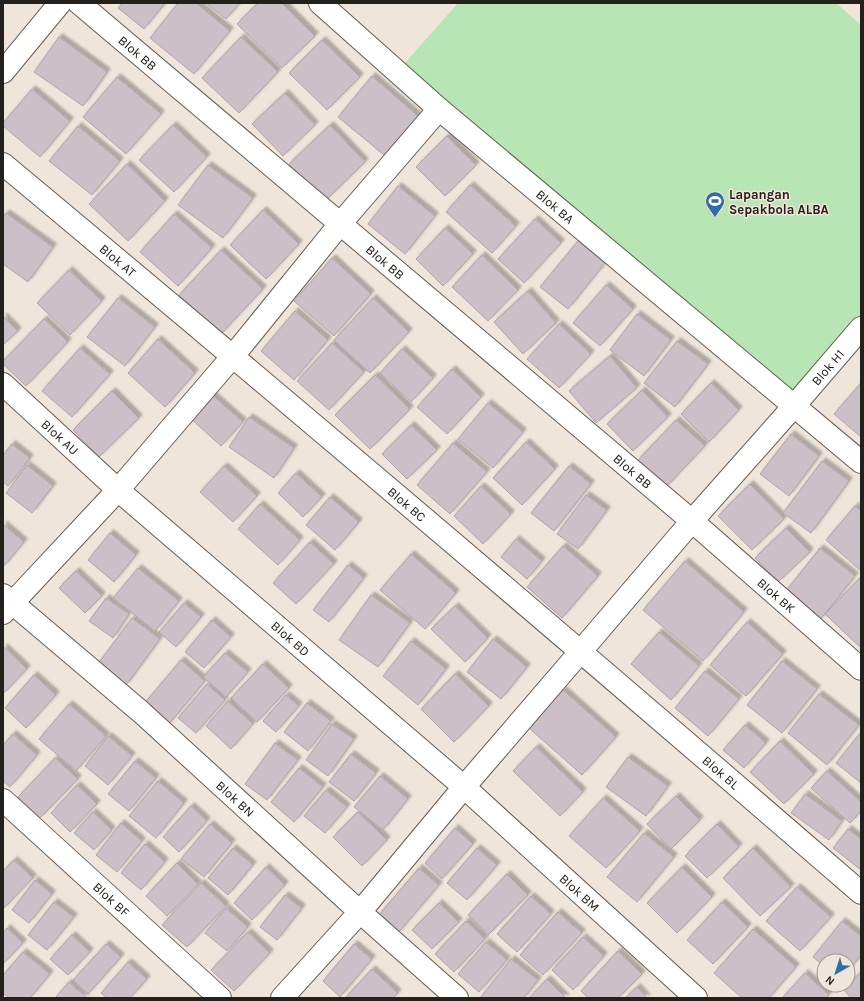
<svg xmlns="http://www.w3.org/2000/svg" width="864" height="1001" font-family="Karla,sans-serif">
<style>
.green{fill:#b7e5b3}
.building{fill:#cdbfc7;stroke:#afa2aa;filter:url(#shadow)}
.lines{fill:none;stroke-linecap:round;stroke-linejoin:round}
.street-casing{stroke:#645b52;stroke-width:24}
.street{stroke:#fff;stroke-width:22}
.labels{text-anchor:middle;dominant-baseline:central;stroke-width:3;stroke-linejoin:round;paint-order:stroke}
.street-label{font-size:13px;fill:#24201c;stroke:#efe5da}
.poi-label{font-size:13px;font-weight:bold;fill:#24201c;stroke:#efe5da;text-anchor:start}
</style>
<defs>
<filter id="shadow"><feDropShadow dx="3.5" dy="-3.5" stdDeviation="1" flood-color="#0004"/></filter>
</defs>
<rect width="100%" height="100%" fill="#efe5da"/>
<path class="green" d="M458,3H836L861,25V328L794,406L397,72Z"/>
<path class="building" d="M122,3H165L144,29L118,8Z
M178,3H196L230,31L194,74L150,38Z
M206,3H240L226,19Z
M258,3H282L315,36L282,68L237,24Z
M59,37L107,72L83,106L34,72Z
M241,37L278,72L239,113L202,78Z
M322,40L360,77L327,110L289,73Z
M372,76L418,116L384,155L338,117Z
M117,77L161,114L126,154L83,117Z
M32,89L70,121L40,157L3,126V123Z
M285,93L315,125L283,156L252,124Z
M173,125L207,157L174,192L139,160Z
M330,125L365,162L324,202L289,164Z
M78,126L120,161L92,195L49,161Z
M447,136L476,165L445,196L416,167Z
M127,164L165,201L128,241L89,204Z
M208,165L253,198L223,238L178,205Z
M470,185L516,226L492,253L446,212Z
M398,186L435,216L405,254L368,224Z
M263,210L299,244L266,279L230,245Z
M6,213L53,247L28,282L3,264V217Z
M174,214L212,248L178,286L140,252Z
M535,219L561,243L524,283L498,259Z
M445,228L473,254L443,286L416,259Z
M578,241L605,263L568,309L540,287Z
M221,250L263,289L221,334L179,295Z
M482,255L518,290L488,321L452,287Z
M332,258L371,294L334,336L294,301Z
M69,270L102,301L70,335L37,303Z
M606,285L633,309L600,346L573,323Z
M528,291L556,323L523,354L494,322Z
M118,298L155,327L125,366L87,337Z
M373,298L409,332L370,373L334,340Z
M295,311L328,340L294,380L261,351Z
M637,314L671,340L644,376L610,350Z
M3,316L18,331L3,345Z
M44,319L68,342L26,386L3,364V361Z
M559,324L591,354L559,388L527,359Z
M158,339L195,373L165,407L128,373Z
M677,341L708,364L675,407L644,383Z
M332,343L364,372L329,410L297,381Z
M80,348L110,374L72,417L42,391Z
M402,349L433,378L411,402L380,373Z
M610,356L637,388L596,423L569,391Z
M452,369L481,397L447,434L417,407Z
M375,375L410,409L370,449L335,415Z
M711,383L739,410L709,442L681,414Z
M861,383V437L834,414Z
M642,390L668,417L633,451L607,424Z
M112,391L139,418L99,457L73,430Z
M210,393L243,422L221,446L189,417Z
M488,403L523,432L493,468L458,439Z
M249,417L294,448L274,478L229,447Z
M676,420L705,446L666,487L637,461Z
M411,425L437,450L407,479L382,454Z
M791,434L819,456L789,496L760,474Z
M526,442L555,469L522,505L493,478Z
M453,443L487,472L450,514L417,485Z
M12,444L30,458L8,486L3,482V455Z
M822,461L849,481L811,533L783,513Z
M27,465L53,486L32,513L6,493Z
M224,466L257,496L233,522L200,492Z
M569,466L591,484L554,531L531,513Z
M296,473L322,497L303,517L278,493Z
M750,484L784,519L752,550L718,516Z
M481,486L511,514L483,544L454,516Z
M586,495L607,510L578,549L557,534Z
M330,497L359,522L335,550L306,525Z
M260,504L300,540L278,565L238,529Z
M855,506L861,511V571L826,540Z
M3,524L24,542L4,566L3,565Z
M786,528L810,552L778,582L755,558Z
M110,533L136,555L114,582L88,560Z
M516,539L542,561L527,579L501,557Z
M310,542L334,564L296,604L273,583Z
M563,546L598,576L562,618L527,587Z
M820,548L855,576L820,620L785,592Z
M411,554L456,593L425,629L380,590Z
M685,561L744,612L703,661L643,610Z
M348,565L364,578L329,622L313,610Z
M138,568L179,601L155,631L113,598Z
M76,571L102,596L85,613L59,588Z
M860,578L861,579V648L825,614Z
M371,595L410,623L378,667L339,640Z
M106,598L129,614L113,638L89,621Z
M184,603L201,617L176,647L159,632Z
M455,606L488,638L465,662L431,629Z
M132,618L160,639L126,685L97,665Z
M212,620L231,637L204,668L185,652Z
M747,622L783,654L746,696L710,665Z
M659,632L699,666L671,700L631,664Z
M493,639L527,667L501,699L467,672Z
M411,641L446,669L418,705L383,676Z
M4,647L27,669L3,694V648Z
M225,653L248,672L226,697L203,677Z
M181,660L205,681L167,726L143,705Z
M782,661L817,689L782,733L747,705Z
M263,664L289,688L257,722L231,698Z
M705,671L739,699L708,736L675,708Z
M455,674L489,706L454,742L421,709Z
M34,675L56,695L26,728L5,708Z
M207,684L225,700L196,733L178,718Z
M563,690L616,737L582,775L529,728Z
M819,694L859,725L827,765L788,733Z
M286,695L299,706L276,732L263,721Z
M228,701L253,724L231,749L206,726Z
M307,703L331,721L308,751L284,732Z
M69,704L106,736L76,771L39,739Z
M332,724L354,739L328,776L306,760Z
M745,725L766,743L744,768L723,750Z
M861,732V783L836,763Z
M13,734L37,755L10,787L3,781V745Z
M108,736L132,756L108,785L85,766Z
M780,741L814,774L784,804L750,772Z
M275,743L298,760L267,800L245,784Z
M536,747L583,792L560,816L513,771Z
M351,754L376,773L354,801L329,782Z
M628,757L668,786L646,816L606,787Z
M55,758L78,779L40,818L18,797Z
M135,761L156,778L129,811L108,794Z
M299,768L323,787L294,822L271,802Z
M827,771L861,802V811L850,823L811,788Z
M380,776L408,799L383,830L354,807Z
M158,781L184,803L156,838L129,816Z
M77,785L97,804L70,832L51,813Z
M326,790L347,807L325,833L304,816Z
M805,794L842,821L829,840L791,813Z
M676,796L700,820L671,849L647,824Z
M603,798L640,831L606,868L569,836Z
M191,806L207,821L179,852L163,837Z
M93,812L112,830L94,850L74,833Z
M358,812L387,840L362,866L333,837Z
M121,823L142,841L117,872L96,855Z
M210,824L232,843L204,877L181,859Z
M717,824L739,847L707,878L685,856Z
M455,828L473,844L442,879L425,863Z
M848,829L861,839V870L833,848Z
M644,833L674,857L637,902L607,877Z
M145,844L165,862L141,890L121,873Z
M233,848L253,865L228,895L208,878Z
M477,848L497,865L467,900L447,883Z
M753,848L791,887L760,916L723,878Z
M14,860L33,878L3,909V871Z
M177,863L198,884L167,916L146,896Z
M266,867L285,885L252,920L234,903Z
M682,867L712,897L677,933L647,903Z
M419,868L439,885L398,933L378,916Z
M507,874L528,895L488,935L468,915Z
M35,880L52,894L29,923L12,910Z
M201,883L226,906L187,947L162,925Z
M797,887L831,917L800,951L766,921Z
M285,895L302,908L277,940L260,927Z
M531,896L551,914L517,952L497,934Z
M54,902L74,917L47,950L28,935Z
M722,902L748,927L713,964L687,940Z
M439,903L459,922L432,949L412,930Z
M226,908L248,927L227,951L205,933Z
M558,912L582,933L543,975L520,955Z
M466,921L485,939L454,972L435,954Z
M842,921L861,936V955L848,971V961H824V966L813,957Z
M7,928L23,943L3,964V933Z
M753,929L796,967L769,998H742L714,973Z
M248,932L270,953L234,991L211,970Z
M72,935L90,952L68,975L50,959Z
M583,937L604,956L573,990L552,970Z
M486,942L507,960L479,992L458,974Z
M106,944L121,957L88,994L73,980Z
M354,944L372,959L340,997L323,981Z
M618,951L642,974L618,998H588L581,991Z
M23,952L50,974L30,998H9L3,993V975Z
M511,959L538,980L524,998H480Z
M128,962L147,979L130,998H107L101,993Z
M372,969L398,993L393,998H345Z
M861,972V998H851L843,989Z
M805,973L829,995L826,998H782Z
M547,979L566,998H529Z
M69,982L86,997V998H55Z
M637,987L647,998H625Z"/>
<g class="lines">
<g class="street-casing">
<g id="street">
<path id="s1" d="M79,3L692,521L861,669"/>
<path id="s2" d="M320,3L439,109L861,462"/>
<path d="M3,72L60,3"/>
<path id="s3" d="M3,164C291,404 577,647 861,893"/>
<path id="s4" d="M3,384L118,490L464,787L696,998"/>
<path id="s5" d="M3,595L141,712L360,912L457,998"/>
<path d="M3,613L118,490L233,356L340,224L439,109"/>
<path id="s6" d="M3,800L220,998"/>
<path id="s7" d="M282,998L360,912L464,787L581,651L692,521L794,406L861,328"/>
</g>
</g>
<use href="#street" class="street"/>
</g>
<defs>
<g id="stadium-pin" transform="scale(1)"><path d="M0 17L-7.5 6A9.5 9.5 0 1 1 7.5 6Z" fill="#306da4" stroke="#efe5da"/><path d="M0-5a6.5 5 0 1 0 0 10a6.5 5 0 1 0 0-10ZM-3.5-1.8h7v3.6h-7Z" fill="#fff"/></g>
</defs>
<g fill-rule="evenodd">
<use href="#stadium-pin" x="715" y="201"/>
</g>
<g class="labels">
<g class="street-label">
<text stroke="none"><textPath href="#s1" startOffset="77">Blok BB</textPath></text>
<text stroke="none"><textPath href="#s2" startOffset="311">Blok BA</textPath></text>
<text stroke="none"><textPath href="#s3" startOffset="150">Blok AT</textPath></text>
<text stroke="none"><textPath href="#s1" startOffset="401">Blok BB</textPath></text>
<text stroke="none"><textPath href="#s7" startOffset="834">Blok H1</textPath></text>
<text stroke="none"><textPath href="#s4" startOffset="78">Blok AU</textPath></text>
<text stroke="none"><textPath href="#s1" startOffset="725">Blok BB</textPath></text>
<text stroke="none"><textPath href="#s3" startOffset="528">Blok BC</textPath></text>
<text stroke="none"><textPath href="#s1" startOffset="915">Blok BK</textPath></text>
<text stroke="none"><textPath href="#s4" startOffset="384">Blok BD</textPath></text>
<text stroke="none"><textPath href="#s3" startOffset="941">Blok BL</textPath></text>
<text stroke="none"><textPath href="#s5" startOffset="309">Blok BN</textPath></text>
<text stroke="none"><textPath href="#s4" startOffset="769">Blok BM</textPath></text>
<text stroke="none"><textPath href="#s6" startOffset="147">Blok BF</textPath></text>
</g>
<g class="poi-label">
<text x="729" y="194">Lapangan<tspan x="729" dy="15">Sepakbola ALBA</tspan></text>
</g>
</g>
<rect width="864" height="1001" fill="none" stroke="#24201c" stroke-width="8"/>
<g transform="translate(836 973) rotate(219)"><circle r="19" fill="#efe5da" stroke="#9e968e"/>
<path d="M0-3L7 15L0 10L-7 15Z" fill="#306da4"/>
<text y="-6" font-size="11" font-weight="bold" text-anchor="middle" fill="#24201c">N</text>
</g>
</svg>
